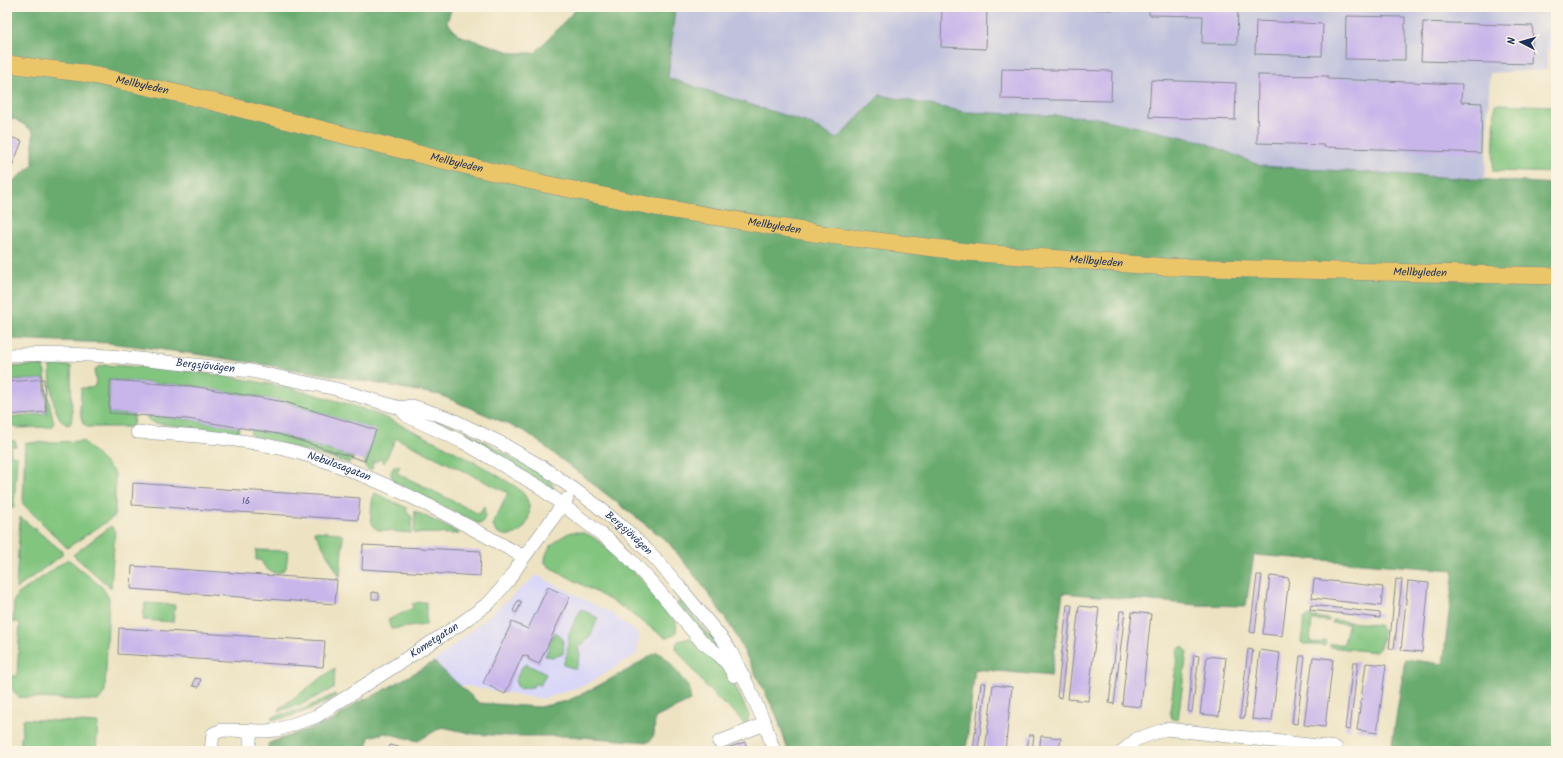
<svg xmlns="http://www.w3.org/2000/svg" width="1563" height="758" font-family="Kalam,sans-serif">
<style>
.built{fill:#d9d7f8}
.industrial{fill:#c0c2dd}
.green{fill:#82c57f;stroke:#4e7a6e}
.forest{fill:#69aa6e;stroke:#426c66}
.building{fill:#c8b6ea}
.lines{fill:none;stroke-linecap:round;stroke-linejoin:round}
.minor-casing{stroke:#848990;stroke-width:14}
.major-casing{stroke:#848990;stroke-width:18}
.minor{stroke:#fff;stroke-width:13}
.major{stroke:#ebc669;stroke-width:17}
.labels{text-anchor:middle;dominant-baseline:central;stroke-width:3.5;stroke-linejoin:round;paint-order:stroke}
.number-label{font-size:9px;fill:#465181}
.street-label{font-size:11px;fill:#1b2f5e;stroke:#fcf5e5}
</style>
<rect width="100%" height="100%" fill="#fcf5e5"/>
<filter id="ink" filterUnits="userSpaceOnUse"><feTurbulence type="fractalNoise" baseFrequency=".025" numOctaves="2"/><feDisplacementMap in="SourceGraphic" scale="8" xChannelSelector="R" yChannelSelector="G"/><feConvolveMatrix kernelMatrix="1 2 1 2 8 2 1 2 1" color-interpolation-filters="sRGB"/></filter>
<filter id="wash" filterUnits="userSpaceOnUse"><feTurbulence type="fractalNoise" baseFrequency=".012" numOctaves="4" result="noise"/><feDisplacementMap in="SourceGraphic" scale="16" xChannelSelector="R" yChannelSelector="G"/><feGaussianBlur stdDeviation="0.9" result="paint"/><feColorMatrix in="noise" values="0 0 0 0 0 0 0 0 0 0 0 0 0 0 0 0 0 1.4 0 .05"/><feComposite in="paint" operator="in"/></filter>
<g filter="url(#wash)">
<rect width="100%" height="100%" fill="#ede3c2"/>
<path class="built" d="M1548,7H1556V50H1547Z
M537,575L609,612L639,634L637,654L587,684L543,699L460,685L434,662Z"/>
<path class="industrial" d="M675,7H1548L1547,70L1490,73L1485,179L1261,166L1201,141L1092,117L965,112L880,95L837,139L808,123L668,78Z"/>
<path class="green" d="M1495,104L1556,106V173L1493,171Z
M42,365L45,372L47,392L54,423L51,427L18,428C13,426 7,423 7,417L47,413L45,379L7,381V367Z
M50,365L71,366L72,417L71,423L68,425C52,421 50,379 50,365Z
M105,365C194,369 282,381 366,410C386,417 405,427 424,436C456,452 487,468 516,487C544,505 524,549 495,531L493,524L508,493L396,438L384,463L381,459L372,463L373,467L371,470H368L365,466V461L375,430L285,402L192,386L110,380L109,413L134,415L133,425L130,427H87C77,421 81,399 81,388H91L95,386L96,379L94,374C96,367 98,366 105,365Z
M408,410C457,424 500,450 543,475L550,481L555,490Z
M147,416L188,419L239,427L238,433H235L154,423L148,420Z
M251,429L278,434L354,458L349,463L254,437L251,435Z
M7,440L15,441L17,446L11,447V455L17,456L14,507L11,509H7Z
M83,441L115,473V516L67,548L23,504L25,443Z
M399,465L400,466L397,473L479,514L484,506L485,516L482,523H477L394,482C389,475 390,467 399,465Z
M375,493L407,508L406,511L412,517L411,533L378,530C367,524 372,507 373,496Z
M415,511L459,533V534L414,533Z
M20,517L62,551V555L16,589Z
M111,526L115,530L111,588L73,555Z
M314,531L339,533L343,536L340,577Z
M571,532C577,532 583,532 589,535C607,544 667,602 675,620C677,625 677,631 674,635L666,638L617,604L548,566L545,563C544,548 558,538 571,532Z
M256,550L288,551L286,568C277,578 265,571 261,560H256Z
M68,559L102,587L109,598L105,692L98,701L18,697C12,691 10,685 10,676H17L20,622H13L14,601L17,595Z
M681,601L706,632L723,647V654L705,640L677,603Z
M421,602H426V625L391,629L388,620L413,608L412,604Z
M145,603L175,605L173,622L143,620Z
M581,609L598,618L590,637L578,648L580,656L576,669L563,665L567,654L569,633Z
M1308,616L1329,619V621L1312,620L1310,642L1322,643L1323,641H1326L1325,646L1304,644L1301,642L1304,619Z
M1333,620L1379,625C1385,631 1383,649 1375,652L1330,647V644H1344L1348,624L1332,623Z
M555,632C563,637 565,645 563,654L554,657L545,656L550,645L549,644Z
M690,638L728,671L749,715L748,721L745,726C736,710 726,708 715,696C701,682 690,665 677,650L676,647L678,641Z
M1181,647H1183L1187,651L1178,720L1172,719L1170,711L1178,650Z
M526,664L546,674L540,686L535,683L533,687L519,689L515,681L522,667Z
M335,668L334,688L302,704L279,711L280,708Z
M335,694L336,696L333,698C314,708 293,718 271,720L272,717L303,709Z
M23,719L98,723L96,751H20Z"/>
<path class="forest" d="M7,7H452L447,22L458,35L514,53H535L578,7H675L668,78L808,123L837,139L880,95L965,112L1092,117L1201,141L1261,166L1556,184V751H1391L1405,659L1443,664L1454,570L1254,555L1246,606L1197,605L1063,593L1051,676L975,669L966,751H788L777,716L733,630L706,590L668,542L526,432L440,395L324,374L196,354L110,343L7,339V186L33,165V131L15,119L7,118Z
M657,652L667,659L690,689V701L655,718L654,735L649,742L566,736H508L474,734L442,727L418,741L385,733L369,737L367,751H267L269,743L332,721L358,702L375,695L434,662L479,703L539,707L567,701L586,692L626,671Z"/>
<g id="blocks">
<path class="building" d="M942,7H987L986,49L941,47Z
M1070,7H1114V10L1070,8Z
M1149,7H1238L1237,44L1202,43L1203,16L1149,15Z
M1346,16L1405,17V60L1345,59Z
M1256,21L1323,24L1322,56L1255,54Z
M1423,22L1533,26L1531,64L1421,61Z
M1002,69L1112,71L1111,101L1001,99Z
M1258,75L1328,76V79L1462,84L1461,102L1482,103L1481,153L1324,147V145L1257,143Z
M1151,80L1236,83L1235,120L1149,117Z
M7,136L22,141L10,172L7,170Z
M44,379L46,412L7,415V382Z
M110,380L192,386L285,402L376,430L365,461L278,434L188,419L109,413Z
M133,483L360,498L358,520L132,505Z
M363,545L481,551L480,576L362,569Z
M132,566L337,580L335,604L131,589Z
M1257,575H1262L1255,633L1250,632Z
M1270,576L1289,578L1282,636L1263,634Z
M1314,579L1383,587L1381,606L1312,598Z
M1396,579L1402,580L1394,649H1389Z
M1408,581L1429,583L1422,652L1401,650Z
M548,587L570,597L539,664L528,659L529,657L523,655L505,694L483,683L512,622L528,629Z
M372,592L379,593V599H372Z
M518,600L522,602L516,613L513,611Z
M1067,605H1072L1061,698L1057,697Z
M1311,605L1380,613V618L1310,610Z
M1079,606L1099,608L1088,701L1068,699Z
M1120,611H1125L1114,704L1109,703Z
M1132,612L1151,614L1141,707L1122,705Z
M119,628L325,641L323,667L118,654Z
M1248,649L1253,650L1244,718H1240Z
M1260,650L1280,653L1272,721L1252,719Z
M1194,655L1199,656L1192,712H1188Z
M1207,656L1226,658L1219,716L1200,714Z
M1300,656H1305L1297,724L1292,723Z
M1313,657L1333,659L1325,727L1304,725Z
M1353,662H1358L1350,730L1345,729Z
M1366,663L1386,665L1377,733L1357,730Z
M195,678L201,679L199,687L193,686Z
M981,683H986L978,751H973Z
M993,685L1012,687L1005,751H985Z
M1029,735H1034L1032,751H1027Z
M1041,736L1061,738L1059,751H1039Z
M745,742L748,751H728L727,748Z
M390,745L412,750V751H388Z"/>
</g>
</g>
<g filter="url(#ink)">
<use href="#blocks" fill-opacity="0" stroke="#848990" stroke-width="1"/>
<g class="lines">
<g class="minor-casing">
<g id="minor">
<path id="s1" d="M7,355L67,354L110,356L251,371L336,389L400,408L412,406L451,419L501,443L544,468L596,505L626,530L654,557L678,585L723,640L731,652L749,688L765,724L774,751"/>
<path d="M400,408L407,416L463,442L538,486L609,540L630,559L654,585L701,641L719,655L728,665L734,676"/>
<path id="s2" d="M137,432C196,435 257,439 313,457C388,481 456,519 524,557"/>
<path d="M719,742L765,724"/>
<path id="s3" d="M211,751L213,734L222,730L265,731L277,730L317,716L460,624L490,602L508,581L524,557L567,499"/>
<path d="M250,751V730"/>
<path d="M1123,751L1137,739L1166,729L1336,748"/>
</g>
</g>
<g class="major-casing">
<g id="major">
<path id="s4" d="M7,64L82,73L135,84L190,96L434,158L545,184L656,207L821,234L967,252L1167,267L1556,276"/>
</g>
</g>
<use href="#minor" class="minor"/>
<use href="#major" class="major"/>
</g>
</g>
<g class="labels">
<g class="number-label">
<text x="246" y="501">16</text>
</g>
<g class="street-label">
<text stroke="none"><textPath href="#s4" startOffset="137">Mellbyleden</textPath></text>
<text stroke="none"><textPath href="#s4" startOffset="461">Mellbyleden</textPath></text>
<text stroke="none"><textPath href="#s4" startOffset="785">Mellbyleden</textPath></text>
<text stroke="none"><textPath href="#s4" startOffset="1109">Mellbyleden</textPath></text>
<text stroke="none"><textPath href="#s4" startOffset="1433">Mellbyleden</textPath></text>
<text stroke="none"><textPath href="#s1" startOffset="199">Bergsjövägen</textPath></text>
<text stroke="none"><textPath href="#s2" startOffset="206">Nebulosagatan</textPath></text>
<text stroke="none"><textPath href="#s1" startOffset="664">Bergsjövägen</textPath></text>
<text stroke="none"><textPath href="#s3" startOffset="264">Kometgatan</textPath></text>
</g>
</g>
<rect width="1563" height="758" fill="none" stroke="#fcf5e5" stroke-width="24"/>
<g transform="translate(1521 42) rotate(276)" stroke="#fcf5e5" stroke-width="3" paint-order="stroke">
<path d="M0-3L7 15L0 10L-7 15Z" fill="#1b2f5e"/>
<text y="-6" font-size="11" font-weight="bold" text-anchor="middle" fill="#1b2f5e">N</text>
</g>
</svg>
